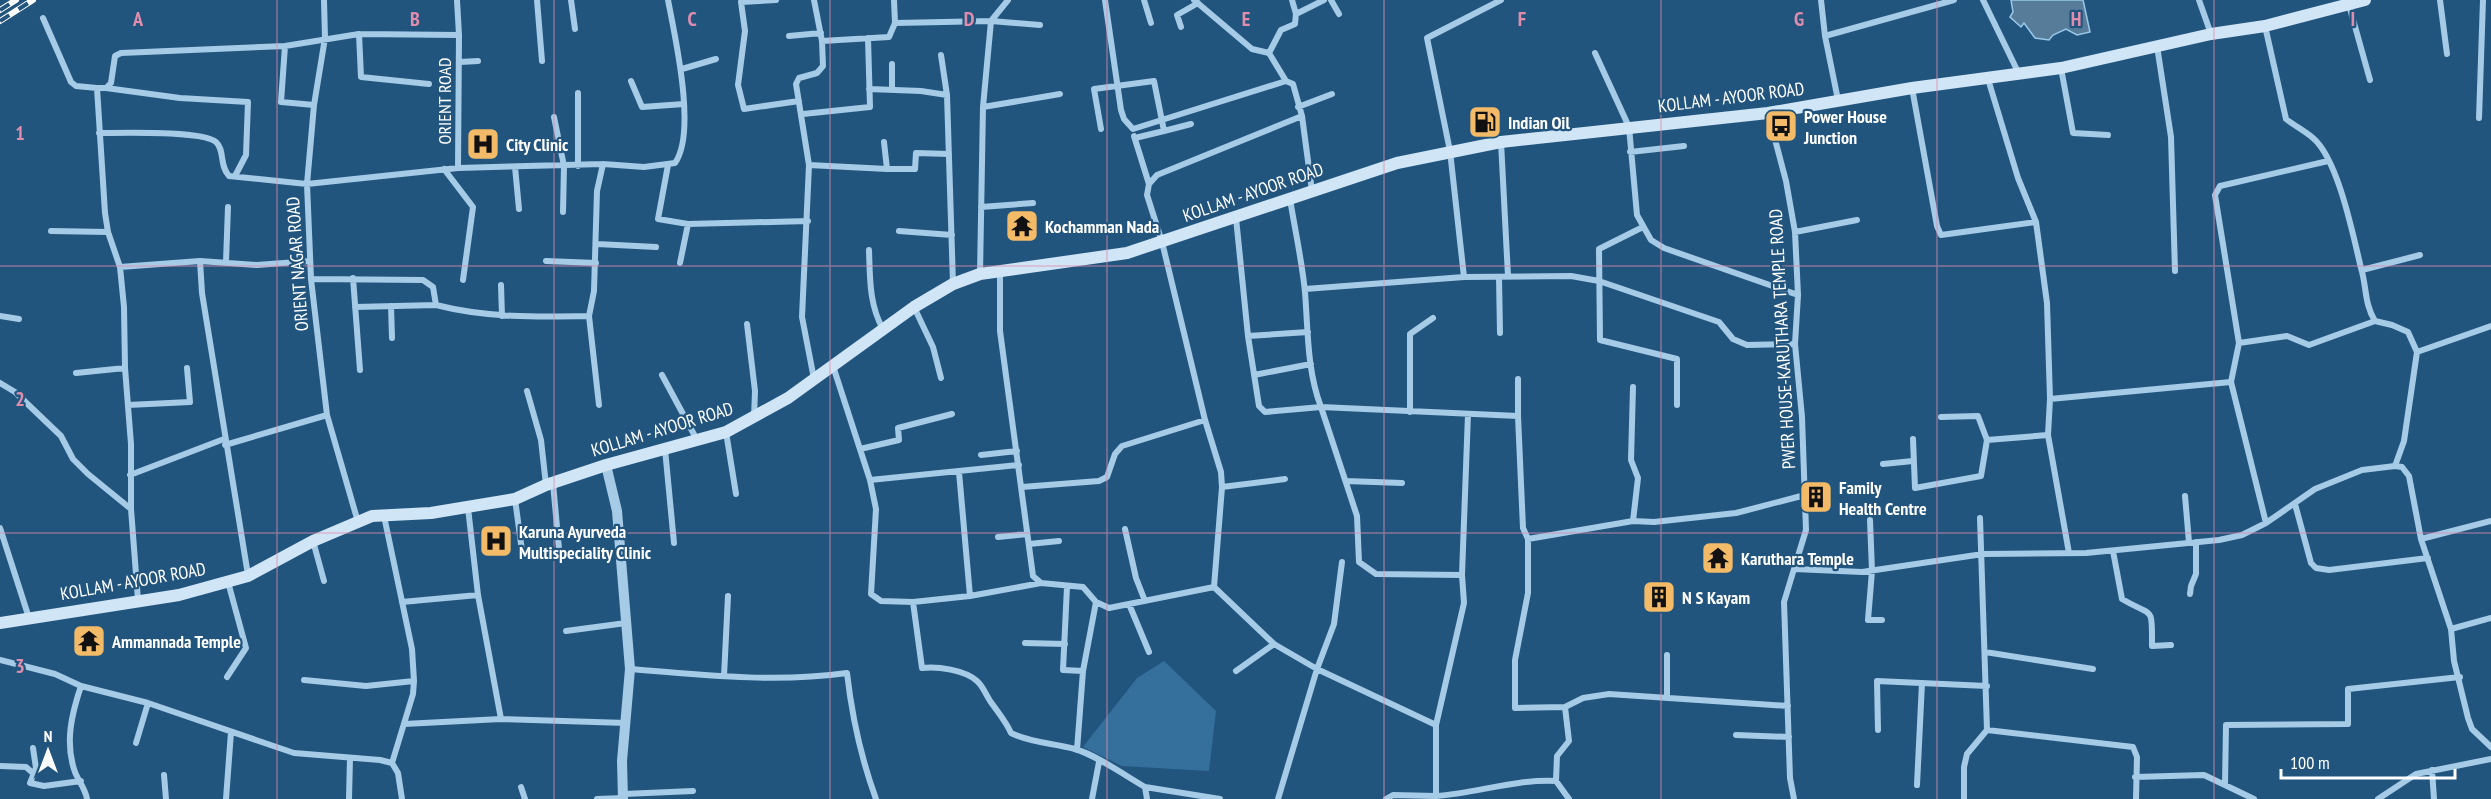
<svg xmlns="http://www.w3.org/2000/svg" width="2491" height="799" font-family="'PT Sans Narrow',sans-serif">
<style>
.green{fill:#356f9c}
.water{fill:#567c99;stroke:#9ac7e8;stroke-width:1.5}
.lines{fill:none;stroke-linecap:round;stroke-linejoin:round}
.minor{stroke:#a6cbe7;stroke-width:6}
.tertiary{stroke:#a6cbe7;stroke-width:10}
.secondary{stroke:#d0e5f6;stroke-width:12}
.rail-casing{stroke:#fff;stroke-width:6}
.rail{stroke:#22557e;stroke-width:4;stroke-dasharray:11;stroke-linecap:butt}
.grid{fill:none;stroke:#e08cad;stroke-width:1.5;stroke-opacity:0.55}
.labels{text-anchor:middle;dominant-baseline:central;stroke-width:4.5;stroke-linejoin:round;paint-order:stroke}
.street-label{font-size:18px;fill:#fff;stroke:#22557e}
.poi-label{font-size:18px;font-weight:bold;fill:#fff;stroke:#22557e;text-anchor:start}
.grid-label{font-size:20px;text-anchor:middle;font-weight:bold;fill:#e08cad;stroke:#22557e;stroke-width:4.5;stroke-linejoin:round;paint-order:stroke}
</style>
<rect width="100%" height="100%" fill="#22557e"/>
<path class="green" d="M1164,661L1216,711L1209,771L1122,766L1083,747L1137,678Z"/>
<path class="water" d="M2011,0H2083L2090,32L2077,35L2066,29L2053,35L2049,40L2035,38L2024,23L2021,27L2010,17L2013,12Z"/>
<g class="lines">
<path class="minor" d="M324,0L325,38L314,105L307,184L311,279L327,415L358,522
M537,0L542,61
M571,0L575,29
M776,0L741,2L745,31L738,85L744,109L799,101
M814,0L822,41
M894,0L895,23
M1105,0L1121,110L1124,119L1133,129L1286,81
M1144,0L1151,23
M1194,0L1252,49L1269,53L1286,81L1293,84L1302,116L1312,191
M1331,0L1339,14
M1821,0L1825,36L1838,100
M1983,0L2019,74
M2199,0L2211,34
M2440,0L2447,54
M2349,5L2370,80
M1296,14L1324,0
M43,18L71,82L76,86L97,88
M2265,26L2286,119C2295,126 2305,131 2313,138C2338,159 2353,235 2361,268C2367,288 2364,303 2375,321L2392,325L2408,332L2417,352L2404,441L2395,466L2402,467L2409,476L2421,539L2451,629L2454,661L2468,718L2472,729L2491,747
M1181,27L1177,15L1198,3
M359,34L361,77L429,84
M789,36L821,33
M1825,36L1954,0
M285,46L281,102L314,105
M2157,46L2171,137L2175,271
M1269,53L1281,30L1295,24L1296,14L1292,0
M1595,53L1629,127L1637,215L1651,240L1664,248L1798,295
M941,55L947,95
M460,62L478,61
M2061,68L2073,133L2108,135
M682,69L716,59
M1988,79L2018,178L2036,222L2047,303L2050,399L2048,435L2069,553
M631,81L642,107L684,104
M106,88L180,98L248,102L246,155L235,176
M1912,88L1937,226L1941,235L2036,222
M869,89L921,91L947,95L953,284
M892,90V64
M578,93V166
M983,107L1060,94
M1298,107L1332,94
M1768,113L1786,181L1795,232L1798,295L1795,344L1802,417L1806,530L1794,569L1862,572L1983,554L2086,553L2219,540L2242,535L2266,523L2315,489L2362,470L2395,466
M803,114L870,107L868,38
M554,117L564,166L563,212
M2479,118L2483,0
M1101,129L1094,89L1154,81L1164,131L1135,138
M1164,131L1191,124
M99,133C121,133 202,130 216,142C225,150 219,165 229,176L307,184L458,168L603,164L644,167L675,163C697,132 675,37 668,0
M1134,136L1149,184
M1501,142L1508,276
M1630,152L1684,146
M668,165L658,219L688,224L808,221
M809,165L887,169L884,142
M515,167L519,209
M458,168L459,35
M444,169L473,207L463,280
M887,169H915L916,153L949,154
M1290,199C1295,230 1302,261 1305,292C1308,330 1307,371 1321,407L1518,416L1523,528L1528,539L1633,521L1654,522L1736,513L1805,495
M981,207L1033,203
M1236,218L1248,336L1259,406L1265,412L1321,407L1357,516L1359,562L1376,574L1462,575
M1643,227L1599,249L1600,340L1677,359V405
M51,231L108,232
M899,231L952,235
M1795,232L1857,220
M597,244L656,247
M869,250C870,277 869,305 883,329
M200,261L257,265L310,261
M546,261L596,263
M226,262L228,207
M680,263L688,224
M120,267L200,261L202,293L248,575
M2362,270L2420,255
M1000,272V331L1033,576L1041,583L1083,587L1096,602L1109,608L1214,587L1274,644L1317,669L1436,725V796C1477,793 1515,779 1556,781L1569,799
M980,274L983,107L991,21L1008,0
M1464,277L1450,151L1427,38L1501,0
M1499,277L1500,333
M353,278L360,370
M311,279L423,280L433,287L436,305C486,318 538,317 589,316
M501,285L502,316
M1305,289L1464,277L1571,276L1599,281L1719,322L1733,339L1747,345L1795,344
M391,306L392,338
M355,307L436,305
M914,307L933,347L941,378
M0,316L19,319
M747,324L755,391L754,418
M1248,336L1308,332
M2239,343L2287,336L2309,345L2375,321
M2417,352L2491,326
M833,366L870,480L876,509L871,594L881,601L913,602L970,596L1041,583
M76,373L125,368
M662,375L697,440
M1254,375L1311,364
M814,379L802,317L809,165L796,84L799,78L817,73L823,66L822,41L889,37L895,23L991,21L1040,25
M1518,379V416
M0,383L15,392L61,436L73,459L88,474L131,509
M527,391L541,440L546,485
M2050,399L2231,382
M128,405L190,402L187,368
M599,405L589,316L594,291L597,191L603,164
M1410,412V334L1433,318
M1941,417L1978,416L1987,440
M726,432L736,494
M1913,439L1915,488L1981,476L1987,440L2048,435
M225,445L327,415
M665,449L674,543
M860,449L899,440L898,428L952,414
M981,455L1017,451
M1883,464L1913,461
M959,472L970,596
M130,475L224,439
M870,480L1019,465
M1346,481L1402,483
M553,483L559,549
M1022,487L1099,481L1107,477L1115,454L1122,446L1205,420
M1222,487L1285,479
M2185,496L2189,542
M515,499L522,551
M2295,504L2311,563L2316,568L2329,570L2428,558
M468,508L478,595L501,719
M384,516L412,649L414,681L413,694L392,763
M1870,520L1872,571L1868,620H1882
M1633,521L1638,478L1631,460L1633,387
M2266,523L2231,382L2239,343L2215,195L2220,186L2328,161
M0,528L29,618
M1125,529L1136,578L1145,601
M998,537L1027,534
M1528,539V593L1515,660V708L1565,707L1569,741L1557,756L1556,781
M2421,539L2491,521
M313,541L324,581
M1029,544L1059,541
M2113,551L2122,599C2154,618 2152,604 2152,646L2171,645
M1067,587L1063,670L1083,671
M1214,587L1222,487L1221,472L1205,420L1162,242L1147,195L1149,184L1157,175L1302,116
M2190,594L2191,586L2196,574V542
M138,600L131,509V444L125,368L124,307L120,267L108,232L105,213L97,88H106L111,83L115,56L121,53L285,46L359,34L459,35L457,0
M402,602L478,595
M913,602L922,668C937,666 965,670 977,681C984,687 987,698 993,705C1000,715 1006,722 1011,733C1031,743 1054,743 1075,749C1096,755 1126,776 1145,787L1147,799
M1129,604L1149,652
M2451,629L2491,618
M566,631L626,623
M1025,643L1065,644
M1985,652L2093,669
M1667,655V698
M0,660L55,674L81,686C72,713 65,741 74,769C77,780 85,787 87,799
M630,669C702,675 775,683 847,673C852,717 861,758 876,799
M1236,671L1274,644
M724,676L728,596
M227,677L246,648L228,582
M304,680L366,686L414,681
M81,686L148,703L294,753L380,760L392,763L398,773L402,799
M1565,707L1583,698L1609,694L1788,706
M404,724L501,719L626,723
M1436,725L1464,603L1462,575L1468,414
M1878,730L1877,681L1987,686
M1987,730L2133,747L2137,757L2136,799
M1736,735L1789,737
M136,743L148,703
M33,748L36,768L30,783L44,786L81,781
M1077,750L1083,671L1096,602
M0,766L26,767L34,774
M2432,770L2434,799
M164,775L166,799
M2135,777L2204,775L2254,799
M1917,785L1922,683
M2225,785L2226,725L2348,724V689L2460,677
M521,787L525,799
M1145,787L1220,799
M624,794L693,791
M226,799L231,732
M349,799L350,758
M597,799L623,798
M1092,799L1099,762
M1278,799L1317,669L1334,624L1342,562
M1386,799L1393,795L1436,796
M1794,799L1790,778L1784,602L1794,569
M1964,799V767L1967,754L1987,730L1980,518
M2378,799L2416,774L2491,759"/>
<path class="tertiary" d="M606,465L617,511L630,669L622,761L623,799"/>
<path class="secondary" d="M0,623L179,595L248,576L313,541L372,516L431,513L515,499L546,485L606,465L726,432L788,398L914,307L953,284L980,274L1127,253L1397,163L1501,142L1768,113L1912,88L2061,68L2211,34L2265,26L2365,0"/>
<g class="rail-casing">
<path id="rail" d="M0,10L16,0
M0,21L33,0"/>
</g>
<use href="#rail" class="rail"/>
</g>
<path class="grid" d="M277,0V799M554,0V799M830,0V799M1107,0V799M1384,0V799M1661,0V799M1937,0V799M2214,0V799M0,266H2491M0,533H2491"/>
<defs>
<g id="fuel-square" transform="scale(1.725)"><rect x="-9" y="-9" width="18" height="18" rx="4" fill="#f3ba68" stroke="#22557e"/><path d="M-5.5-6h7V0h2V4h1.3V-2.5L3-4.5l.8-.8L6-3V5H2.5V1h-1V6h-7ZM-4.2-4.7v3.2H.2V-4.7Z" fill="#111"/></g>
<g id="bus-square" transform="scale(1.725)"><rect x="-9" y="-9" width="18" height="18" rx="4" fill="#f3ba68" stroke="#22557e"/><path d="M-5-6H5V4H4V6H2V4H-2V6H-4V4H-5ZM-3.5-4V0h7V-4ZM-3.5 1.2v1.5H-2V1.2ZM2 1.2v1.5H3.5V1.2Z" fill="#111"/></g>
<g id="hospital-square" transform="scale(1.725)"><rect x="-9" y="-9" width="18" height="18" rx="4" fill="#f3ba68" stroke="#22557e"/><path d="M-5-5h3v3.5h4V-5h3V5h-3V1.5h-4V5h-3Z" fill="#111"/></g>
<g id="temple-square" transform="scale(1.725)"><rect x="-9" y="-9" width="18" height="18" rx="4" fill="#f3ba68" stroke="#22557e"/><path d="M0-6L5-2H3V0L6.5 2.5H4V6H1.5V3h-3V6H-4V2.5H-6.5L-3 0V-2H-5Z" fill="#111"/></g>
<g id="building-square" transform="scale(1.725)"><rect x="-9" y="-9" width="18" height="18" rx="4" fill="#f3ba68" stroke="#22557e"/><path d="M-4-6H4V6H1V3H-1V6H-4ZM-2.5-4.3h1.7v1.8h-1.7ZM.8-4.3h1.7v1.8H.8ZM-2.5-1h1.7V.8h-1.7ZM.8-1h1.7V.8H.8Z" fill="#111"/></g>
</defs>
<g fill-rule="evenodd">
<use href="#fuel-square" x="1485" y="122"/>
<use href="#bus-square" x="1781" y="126"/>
<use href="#hospital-square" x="483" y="144"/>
<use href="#temple-square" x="1022" y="226"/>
<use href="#building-square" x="1816" y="497"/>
<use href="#hospital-square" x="496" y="541"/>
<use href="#temple-square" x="1718" y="558"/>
<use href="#building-square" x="1659" y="597"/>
<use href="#temple-square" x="89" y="641"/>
</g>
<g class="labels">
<g class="street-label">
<text transform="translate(1731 97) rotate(-7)">KOLLAM - AYOOR ROAD</text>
<text transform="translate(444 101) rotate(-90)">ORIENT ROAD</text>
<text transform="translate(1253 192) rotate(-19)">KOLLAM - AYOOR ROAD</text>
<text transform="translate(297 264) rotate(-94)">ORIENT NAGAR ROAD</text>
<text transform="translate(1782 339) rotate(-93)">PWER HOUSE-KARUTHARA TEMPLE ROAD</text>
<text transform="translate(662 429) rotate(-17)">KOLLAM - AYOOR ROAD</text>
<text transform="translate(133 581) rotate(-10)">KOLLAM - AYOOR ROAD</text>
</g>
<g class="poi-label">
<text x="1804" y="116">Power House<tspan x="1804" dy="21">Junction</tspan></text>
<text x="1508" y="122">Indian Oil</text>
<text x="506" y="144">City Clinic</text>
<text x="1045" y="226">Kochamman Nada</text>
<text x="1839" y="487">Family<tspan x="1839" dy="21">Health Centre</tspan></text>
<text x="519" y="531">Karuna Ayurveda<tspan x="519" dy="21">Multispeciality Clinic</tspan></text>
<text x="1741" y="558">Karuthara Temple</text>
<text x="1682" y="597">N S Kayam</text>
<text x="112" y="641">Ammannada Temple</text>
</g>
</g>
<g class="grid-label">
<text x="138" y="26">A</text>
<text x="415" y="26">B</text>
<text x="692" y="26">C</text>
<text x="969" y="26">D</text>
<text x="1246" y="26">E</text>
<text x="1522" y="26">F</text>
<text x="1799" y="26">G</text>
<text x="2076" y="26">H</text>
<text x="2353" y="26">I</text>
<text x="20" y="140">1</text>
<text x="20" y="406">2</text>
<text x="20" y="673">3</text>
</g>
<g transform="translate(48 751)" stroke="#22557e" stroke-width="4.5" paint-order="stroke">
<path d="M0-4.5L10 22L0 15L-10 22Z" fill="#ffffff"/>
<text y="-9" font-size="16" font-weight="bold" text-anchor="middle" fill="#ffffff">N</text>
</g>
<path d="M2281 769v9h174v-9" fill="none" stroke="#ffffff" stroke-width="3"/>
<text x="2290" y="769" font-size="18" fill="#ffffff" stroke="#22557e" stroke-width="4.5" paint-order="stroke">100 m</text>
</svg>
